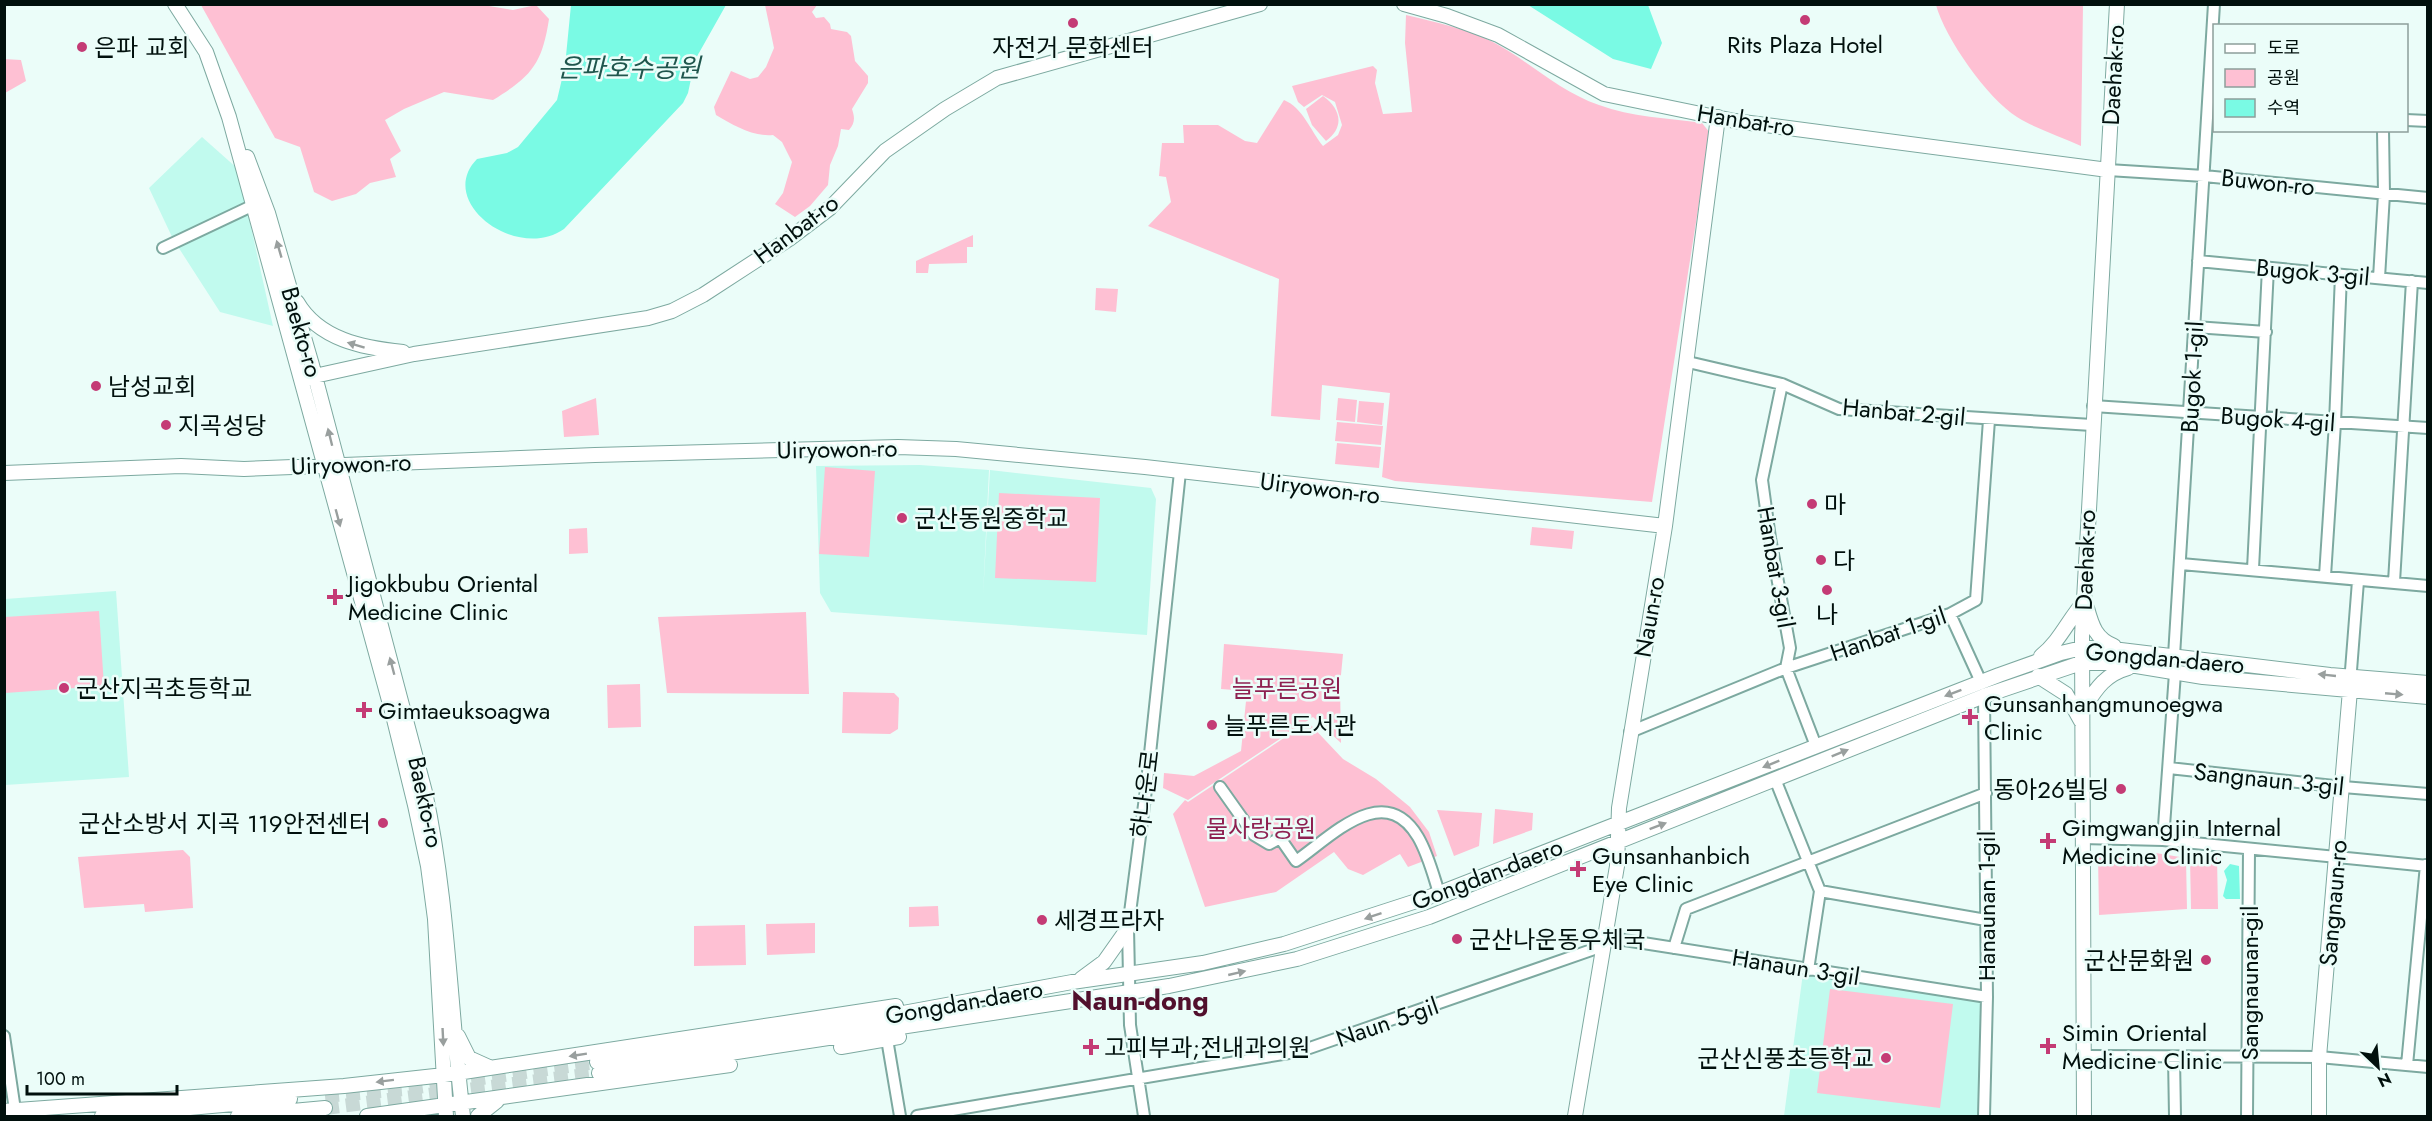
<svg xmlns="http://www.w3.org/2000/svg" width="2432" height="1121" font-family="Jost,'Noto Sans KR',sans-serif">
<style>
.built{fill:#c1faee}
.green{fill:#fec0d3}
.water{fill:#7afae4}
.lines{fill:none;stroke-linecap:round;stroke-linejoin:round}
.tertiary-tunnel{stroke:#c8d9d6;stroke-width:14;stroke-dasharray:14 7;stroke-linecap:butt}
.minor-casing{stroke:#7da9a0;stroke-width:14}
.tertiary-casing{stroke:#7da9a0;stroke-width:16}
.minor{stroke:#fff;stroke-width:10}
.tertiary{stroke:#fff;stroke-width:14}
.oneway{fill:#999f9e}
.poi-dot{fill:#c43b75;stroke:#ebfdf9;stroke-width:2}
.labels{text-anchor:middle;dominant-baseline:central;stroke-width:5;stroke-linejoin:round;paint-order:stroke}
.poi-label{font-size:24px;fill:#01100d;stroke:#ebfdf9;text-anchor:start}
.street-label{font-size:24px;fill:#01100d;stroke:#ebfdf9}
.park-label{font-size:24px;fill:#8e2151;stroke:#ebfdf9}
.water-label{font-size:26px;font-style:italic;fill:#1f564d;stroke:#ebfdf9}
.quarter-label{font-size:27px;font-weight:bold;fill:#52102d;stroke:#ebfdf9}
</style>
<rect width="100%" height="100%" fill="#ebfdf9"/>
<path class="built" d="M202,137L238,169L273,326L220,312L173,239L149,188Z
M920,465L989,470L983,596L990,470L1151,488L1156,499L1147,635L831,612L820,593L816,466Z
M116,591L129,777L5,785V599Z
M1803,973L1982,1000L1979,1116H1784Z"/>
<path class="green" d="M483,5L513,10L536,5L549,19C542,64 532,76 493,100L444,92L404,109L385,120L401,151L390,159L396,177L370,183L356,194L332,201L314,192L300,147L275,138L201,5Z
M765,5H817L812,12L816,18L824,17L830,24L831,29L847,32L851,36L855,61L868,76V83L852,109C855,118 855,123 849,130L841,129L838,146L830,165L828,185L810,206L795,217L775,204L783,193L792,162L782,142L773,135C753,137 733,125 716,115L714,107L731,71L750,79L758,77L766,67L774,48Z
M1936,5H2083L2081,146C2060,136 2036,129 2017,117C1987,98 1945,38 1936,5Z
M1406,15C1434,22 1466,28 1493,42C1529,61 1560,92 1599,105C1631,117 1668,118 1702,123L1710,133L1652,502L1395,481L1382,477L1390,393L1322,385L1320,420L1271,416L1279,279L1148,226L1171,202L1166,177L1159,176L1162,143H1184L1183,125H1218L1245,141L1257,143L1284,100C1303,108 1310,130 1323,146L1338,135L1342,125L1335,102L1322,95L1304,107L1298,102L1292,86L1373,66L1377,70L1375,83L1383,114L1412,112L1405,43Z
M4,59L21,60L26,81L5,93Z
M1323,96C1341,109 1345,127 1326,141L1312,125L1306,109Z
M973,235V247H967V263L929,264L928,273H916V261Z
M1096,288L1118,289L1116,312L1095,310Z
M596,398L599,435L564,437L562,411Z
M1338,398L1357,400L1355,422L1336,420Z
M1359,401L1384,403L1382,425L1357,422Z
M1337,422L1383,426L1381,445L1335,441Z
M1337,443L1381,447L1379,468L1335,464Z
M825,467L875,471L869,557L819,554Z
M999,493L1100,498L1096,582L995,578Z
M1532,527L1574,531L1572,549L1530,545Z
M587,528L588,553L569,554V529Z
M99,611L104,686L5,693V617Z
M806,612L809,694L667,693L658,617Z
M1224,644L1343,654L1340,685L1341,743L1313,717L1188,800L1163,788L1164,773L1194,776L1241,751L1247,691L1221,689Z
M640,684L641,727L608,728L607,685Z
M843,692L894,693L899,698L898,729L890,734L842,733Z
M1308,722L1343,759L1376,779L1410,807L1429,832L1437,856L1408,867L1400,854L1363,875L1348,869L1334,852L1276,892L1205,907L1173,814L1185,800L1188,802Z
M1495,809L1533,813L1532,830L1493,844Z
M1437,810L1482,813L1479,846L1454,856Z
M183,850L190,857L193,908L145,912L144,904L84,908L78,857Z
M2156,853L2186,858L2187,909L2099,915L2098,855Z
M2217,857L2218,909H2191L2190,858Z
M938,906L939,926L909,927V907Z
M815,923V953L767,955L766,924Z
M745,925L746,965L694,966V926Z
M1830,989L1953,1004L1940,1108L1817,1093Z"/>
<path class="water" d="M571,5H726L695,60L688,93L683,103L564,229C517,262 435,202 477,159L507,153L518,147L557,100L565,66Z
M1528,5H1648L1662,43L1651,69L1613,59Z
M2230,864L2239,866L2240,899H2226L2223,896L2227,880L2224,871Z"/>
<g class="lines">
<path class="tertiary-tunnel" d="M325,1096L404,1089L597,1062
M325,1108L599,1073"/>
<g class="minor-casing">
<path id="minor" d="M2406,120L2428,121
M2108,170L2204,176L2428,198
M163,248L260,202
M2198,261L2428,283
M2379,278L2384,194L2383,130
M2195,327L2266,332
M1688,362L1782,384L1839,409L2092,425
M1782,384L1762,480L1770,538L1790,648L1786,668L1816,746
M2093,406L2428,428
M2181,564L2428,586
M2253,569L2268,268
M2325,576L2335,423L2341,275
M2394,582L2412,281
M1950,614L1981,682
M2174,656L2214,4
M2350,683L2358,581
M1630,732L1786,668L1950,614L1976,600L1989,420
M2169,768L2343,787L2428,794
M1775,779L1820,891L1986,920
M1220,787L1254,835L1269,844L1280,838L1296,861C1332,836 1384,780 1418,837C1428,854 1433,874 1439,893
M2082,838L2163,840L2428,866
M2163,840L2175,673
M1605,937L1987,997
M1674,948L1686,909L1986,793
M1808,970L1820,891
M4,1036L15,1110
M887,1039L900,1116
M2083,1056L2319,1057L2428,1067
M2174,1057L2175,1116
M2407,1065L2426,865
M917,1116L1301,1051L1603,946
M1144,1116L1130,1025L1128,928L1147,782L1180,472
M1984,1116L1987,997L1984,696
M2247,1116L2249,850"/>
</g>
<g class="tertiary-casing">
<path id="tertiary" d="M175,4L206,52L229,117L393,715L415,805L428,866L435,919L446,1116
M1404,4L1447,16L1498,35L1604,94L1735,121L2108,170
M247,157L268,213L312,365L425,792C448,899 450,1008 463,1116
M297,302C319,340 364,348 403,352
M301,379L414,354L648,318L672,311L703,295L789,239L830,208L885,151L945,109L997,78L1260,4
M4,473L181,466L244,469L595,455L898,447L956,449L1145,467L1665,526
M2087,608C2092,626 2096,639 2114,646
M2041,656C2060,641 2068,620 2084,602
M2038,676L2066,694L2081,721
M2081,712C2095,691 2103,675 2128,668
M1081,979L1104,962L1128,928
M458,1036L469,1058L489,1067
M841,1047L899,1037
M597,1062L843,1024L1072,982L1203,963L1284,944L1432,896L1999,675L2061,653L2082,648H2104L2330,675L2428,683
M599,1073L1169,986L1297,959L1429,917L1984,696L2081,663H2118L2203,677L2428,697
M4,1111L344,1086L444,1075L896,1006
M102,1116L290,1099
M238,1116L325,1108
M367,1116L730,1065
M478,1116L497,1101
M1575,1116L1617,866L1619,808L1665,526L1718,117
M2084,1116L2082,636L2117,4
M2319,1116V1057L2350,690"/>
</g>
<use href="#minor" class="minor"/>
<use href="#tertiary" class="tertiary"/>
</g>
<defs><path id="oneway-solid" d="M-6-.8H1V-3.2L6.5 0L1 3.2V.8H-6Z" transform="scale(1.5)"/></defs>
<g class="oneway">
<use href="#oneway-solid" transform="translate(279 249) rotate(-106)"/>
<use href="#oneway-solid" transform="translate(356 345) rotate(-163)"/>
<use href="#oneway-solid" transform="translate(330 437) rotate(-104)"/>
<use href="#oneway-solid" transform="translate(338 518) rotate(75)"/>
<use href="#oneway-solid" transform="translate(392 666) rotate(-105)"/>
<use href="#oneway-solid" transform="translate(2327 675) rotate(-174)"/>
<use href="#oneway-solid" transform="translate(1953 693) rotate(159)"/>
<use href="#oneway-solid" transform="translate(2394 694) rotate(5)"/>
<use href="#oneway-solid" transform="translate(1840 753) rotate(-22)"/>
<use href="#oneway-solid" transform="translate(1771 764) rotate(158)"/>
<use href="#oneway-solid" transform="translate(1658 826) rotate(-21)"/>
<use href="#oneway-solid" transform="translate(1373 916) rotate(161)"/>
<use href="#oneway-solid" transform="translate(1237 973) rotate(-13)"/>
<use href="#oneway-solid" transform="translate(443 1037) rotate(87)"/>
<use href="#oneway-solid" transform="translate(578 1055) rotate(171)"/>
<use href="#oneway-solid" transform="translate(385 1081) rotate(173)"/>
</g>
<g class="poi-dot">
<circle cx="1805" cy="20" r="6"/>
<circle cx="1073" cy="23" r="6"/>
<circle cx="82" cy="47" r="6"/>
<circle cx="96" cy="386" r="6"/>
<circle cx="166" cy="425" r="6"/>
<circle cx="1812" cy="504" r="6"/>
<circle cx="902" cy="518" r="6"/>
<circle cx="1821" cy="560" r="6"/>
<circle cx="1827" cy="590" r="6"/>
<path d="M332 588h6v6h6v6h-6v6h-6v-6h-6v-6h6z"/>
<circle cx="64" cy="688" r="6"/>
<path d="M361 701h6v6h6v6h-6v6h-6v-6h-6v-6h6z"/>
<path d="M1967 708h6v6h6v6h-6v6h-6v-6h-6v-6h6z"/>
<circle cx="1212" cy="725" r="6"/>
<circle cx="2121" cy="789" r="6"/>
<circle cx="383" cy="823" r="6"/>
<path d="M2045 832h6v6h6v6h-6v6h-6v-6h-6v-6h6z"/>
<path d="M1575 860h6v6h6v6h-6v6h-6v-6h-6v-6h6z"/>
<circle cx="1042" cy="920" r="6"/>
<circle cx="1457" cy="939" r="6"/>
<circle cx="2206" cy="960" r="6"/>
<path d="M2045 1037h6v6h6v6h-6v6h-6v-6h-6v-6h6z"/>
<path d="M1088 1038h6v6h6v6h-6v6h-6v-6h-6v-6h6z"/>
<circle cx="1886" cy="1058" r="6"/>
</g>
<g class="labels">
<g class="poi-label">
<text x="1805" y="44" text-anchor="middle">Rits Plaza Hotel</text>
<text x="94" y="47">은파 교회</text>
<text x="1073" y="47" text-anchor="middle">자전거 문화센터</text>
<text x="108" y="386">남성교회</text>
<text x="178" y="425">지곡성당</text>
<text x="1824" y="504">마</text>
<text x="914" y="518">군산동원중학교</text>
<text x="1833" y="560">다</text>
<text x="348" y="583">Jigokbubu Oriental<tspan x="348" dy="28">Medicine Clinic</tspan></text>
<text x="1827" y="614" text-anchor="middle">나</text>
<text x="76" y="688">군산지곡초등학교</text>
<text x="1984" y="703">Gunsanhangmunoegwa<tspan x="1984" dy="28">Clinic</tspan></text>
<text x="378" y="710">Gimtaeuksoagwa</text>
<text x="1224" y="725">늘푸른도서관</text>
<text x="2109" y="789" text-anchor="end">동아26빌딩</text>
<text x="371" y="823" text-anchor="end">군산소방서 지곡 119안전센터</text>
<text x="2062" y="827">Gimgwangjin Internal<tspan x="2062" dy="28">Medicine Clinic</tspan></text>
<text x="1592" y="855">Gunsanhanbich<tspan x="1592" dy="28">Eye Clinic</tspan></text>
<text x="1054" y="920">세경프라자</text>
<text x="1469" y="939">군산나운동우체국</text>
<text x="2194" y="960" text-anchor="end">군산문화원</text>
<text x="2062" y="1032">Simin Oriental<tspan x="2062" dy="28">Medicine Clinic</tspan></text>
<text x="1104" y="1047">고피부과;전내과의원</text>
<text x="1874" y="1058" text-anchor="end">군산신풍초등학교</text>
</g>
<g class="street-label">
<text transform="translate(2113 75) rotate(-87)">Daehak-ro</text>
<text transform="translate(1746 120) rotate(9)">Hanbat-ro</text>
<text transform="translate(2268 182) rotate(6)">Buwon-ro</text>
<text transform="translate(796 229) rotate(-37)">Hanbat-ro</text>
<text transform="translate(2313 272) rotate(5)">Bugok 3-gil</text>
<text transform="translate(302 332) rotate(74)">Baekto-ro</text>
<text transform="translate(2192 377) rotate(-87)">Bugok 1-gil</text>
<text transform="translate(1904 412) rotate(5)">Hanbat 2-gil</text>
<text transform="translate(2278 419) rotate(4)">Bugok 4-gil</text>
<text transform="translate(837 449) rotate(-1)">Uiryowon-ro</text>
<text transform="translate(351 464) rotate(-2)">Uiryowon-ro</text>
<text transform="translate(1320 488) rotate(7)">Uiryowon-ro</text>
<text transform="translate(2085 560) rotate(-88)">Daehak-ro</text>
<text transform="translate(1776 567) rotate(80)">Hanbat 3-gil</text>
<text transform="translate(1649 617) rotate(-80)">Naun-ro</text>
<text transform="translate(1888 634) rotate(-19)">Hanbat 1-gil</text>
<text transform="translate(2165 658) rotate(5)">Gongdan-daero</text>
<text transform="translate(2269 779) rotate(6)">Sangnaun 3-gil</text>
<text transform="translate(1145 794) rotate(-83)">하나운로</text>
<text transform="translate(426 802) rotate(78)">Baekto-ro</text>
<text transform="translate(1487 874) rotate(-21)">Gongdan-daero</text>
<text transform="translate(2333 903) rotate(-85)">Sangnaun-ro</text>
<text transform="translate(1986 906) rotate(-90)">Hanaunan 1-gil</text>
<text transform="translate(1796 967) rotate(9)">Hanaun 3-gil</text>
<text transform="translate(2249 983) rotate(-90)">Sangnaunan-gil</text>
<text transform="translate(964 1002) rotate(-10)">Gongdan-daero</text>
<text transform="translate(1387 1022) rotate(-19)">Naun 5-gil</text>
</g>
<g class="park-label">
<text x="1287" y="688">늘푸른공원</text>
<text x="1261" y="828">물사랑공원</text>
</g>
<g class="water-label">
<text x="629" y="68">은파호수공원</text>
</g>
<g class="quarter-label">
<text x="1140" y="1000">Naun-dong</text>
</g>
</g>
<rect width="2432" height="1121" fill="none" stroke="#01100d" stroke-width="12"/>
<rect x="2213" y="24" width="195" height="108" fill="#ebfdf9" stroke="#8d9e9b" stroke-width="1.5"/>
<rect x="2225" y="44" width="30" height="9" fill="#ffffff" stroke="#8d9e9b" stroke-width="1.5"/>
<text x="2267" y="54" font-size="18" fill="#01100d">도로</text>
<rect x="2225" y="69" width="30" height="18" fill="#fec0d3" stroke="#8d9e9b" stroke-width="1.5"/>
<text x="2267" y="84" font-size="18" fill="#01100d">공원</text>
<rect x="2225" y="99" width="30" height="18" fill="#7afae4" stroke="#8d9e9b" stroke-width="1.5"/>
<text x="2267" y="114" font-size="18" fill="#01100d">수역</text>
<g transform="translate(2378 1067) rotate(154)" stroke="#ebfdf9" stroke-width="4.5" paint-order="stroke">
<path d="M0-4.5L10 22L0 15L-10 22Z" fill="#01100d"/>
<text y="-9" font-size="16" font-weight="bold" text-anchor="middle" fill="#01100d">N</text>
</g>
<path d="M27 1085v9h150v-9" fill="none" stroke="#01100d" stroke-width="3"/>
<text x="36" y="1085" font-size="18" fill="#01100d" stroke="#ebfdf9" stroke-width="4.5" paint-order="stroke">100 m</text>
</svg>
